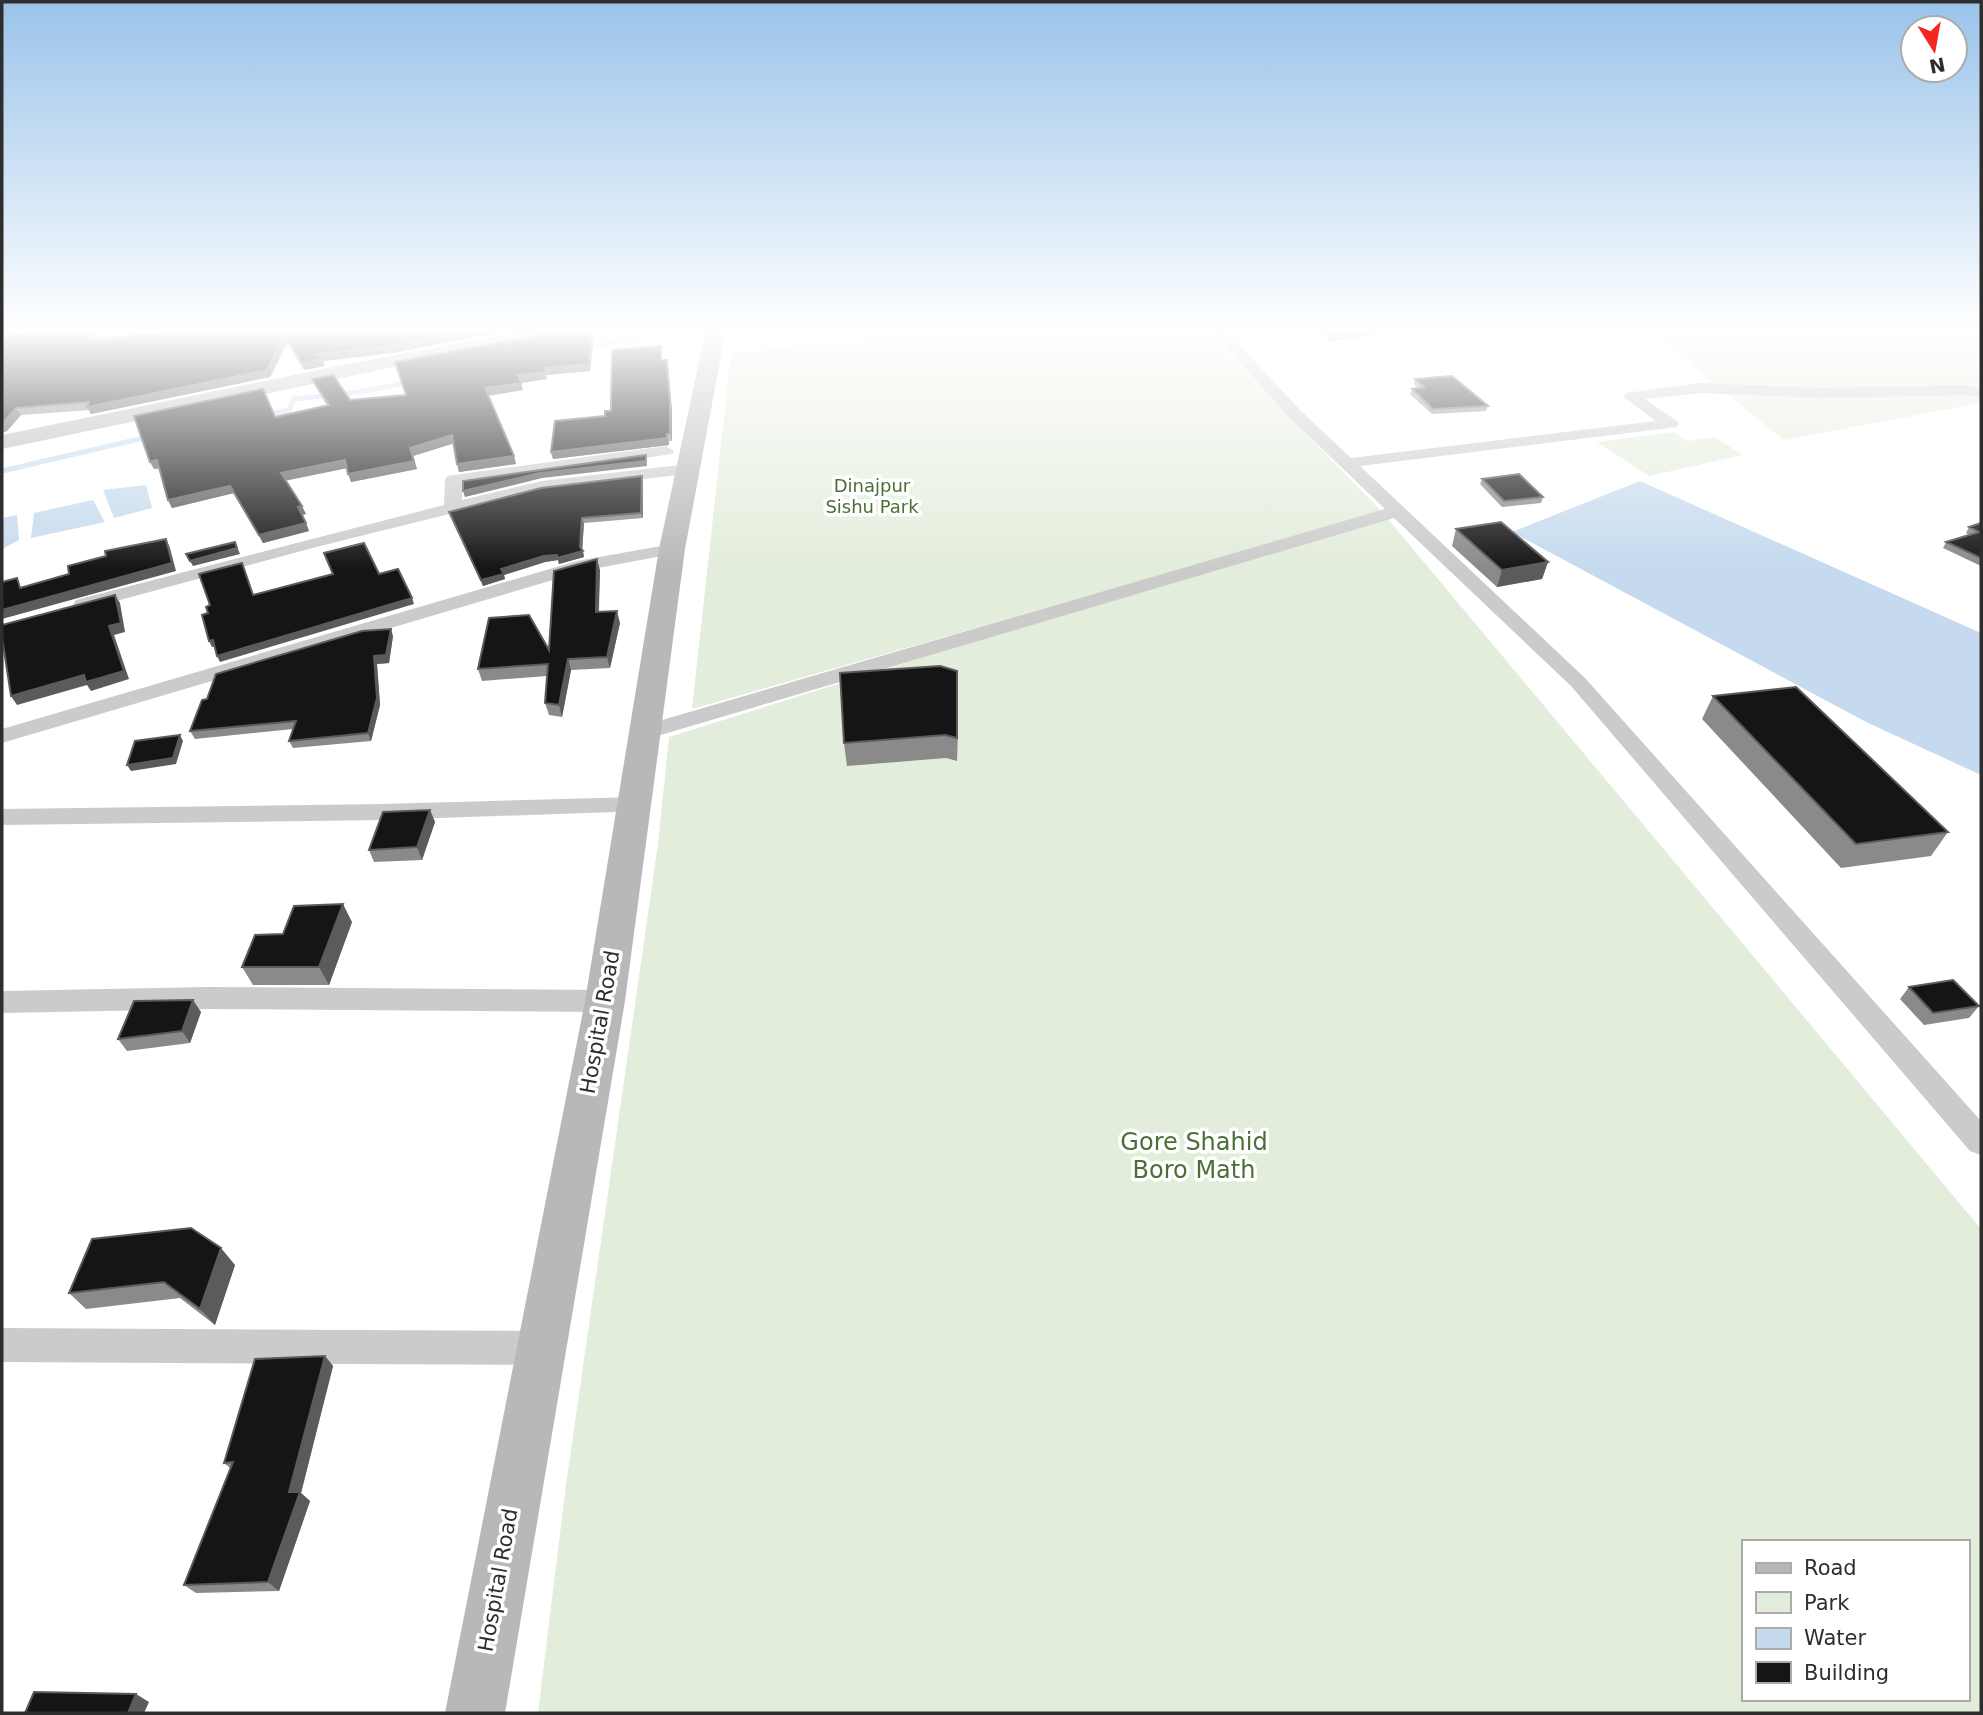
<svg xmlns="http://www.w3.org/2000/svg" width="1983" height="1715" font-family="'DejaVu Sans',sans-serif">
<style>
.green{fill:#e3eddb;fill-rule:evenodd}
.water{fill:#c5daee}
.lines{fill:none;stroke-linecap:round;stroke-linejoin:round}
.stream{stroke:#c5daee;stroke-width:5}
.street{fill:#cbcbcb;fill-rule:evenodd}
.secondary{fill:#b8b8b8;fill-rule:evenodd}
.wall{fill:#8a8a8a}
.shaded-wall{fill:#5b5b5b}
.building{fill:#151515;stroke:#5b5b5b;stroke-width:2}
.labels{text-anchor:middle;dominant-baseline:central;stroke-width:7;stroke-linejoin:round;paint-order:stroke}
.far-park-label{font-size:18px;fill:#4c6e38;stroke:#fff}
.street-label{font-size:21px;fill:#2e2e2e;stroke:#fff}
.near-park-label{font-size:24px;fill:#4c6e38;stroke:#fff}
</style>
<rect width="100%" height="100%" fill="#fff"/>
<path class="green" d="M961,329H1205L1382,512L692,709L731,353Z
M1646,329H1981V403L1784,440Z
M1674,432L1688,441L1715,437L1742,455L1649,476L1597,442Z
M1383,513L1981,1229V1713H538L566,1485L658,844L669,737ZM1743,1542H1967V1699H1743Z"/>
<path class="water" d="M1640,481L1981,633V775L1866,722L1512,532Z
M146,485L152,508L114,518L103,490Z
M93,500L105,522L31,538L34,513Z
M17,515L19,540L2,549V518Z"/>
<g class="lines">
<path class="stream" d="M584,348L663,332L713,330
M265,415L289,410L294,399L359,392L410,382
M2,471L152,436"/>
<path class="street" d="M1209,329H1224L1300,410L1351,458L1656,421L1626,399L1623,396L1626,393L1700,383L1822,388L1967,385L1981,389V398L1967,395L1822,398L1700,393L1645,399L1677,421L1679,424L1677,427L1360,466L1585,678L1981,1121V1155L1970,1151L1571,686L1394,518L654,737H638L635,732L638,727L1385,509L1288,416Z
M666,446L674,451L672,454L462,484V500L542,481L689,464L695,465L697,469L695,473L542,491L320,546L83,610L73,604L76,600L444,505L445,480L447,476Z
M672,544L678,545L681,549L678,553L587,570L2,743V729L577,561Z
M636,797L644,799L648,805L644,811L382,820L2,825V809L382,804Z
M208,987L605,990L615,993L619,1001L615,1009L605,1012L208,1009L2,1013V991Z
M2,1328L540,1331L552,1336L557,1348L552,1360L540,1365L2,1362Z"/>
<path class="secondary" d="M532,329H580L570,335L384,369L2,449V435L338,366Z
M706,329H726L685,549L625,1001L505,1713H445L585,1001L659,549Z"/>
</g>
<path class="wall" d="M2,329L13,333L11,335L75,329H96L98,334L96,339L517,329L392,353L323,361L325,366L304,370L287,343L270,377L91,414L89,410L21,415L7,431L2,433Z
M1320,329H1373L1374,331L1373,335L1330,341Z
M569,331L590,371L546,375L547,379L521,383L523,390L488,395L516,464L459,472L454,443L413,456L417,469L351,482L347,468L286,480L306,514L302,515L309,531L263,543L234,493L172,508L168,500L159,468L154,469L275,417L327,406L315,386L312,379L350,400L406,395Z
M662,352V360L668,366L672,411V441H669V445L553,459L551,452L605,416Z
M1415,379L1488,406L1486,411L1432,414L1410,394L1412,389L1418,388L1414,384Z
M1482,479L1543,497L1541,503L1502,507L1480,484Z
M643,482V518L584,523L582,550L584,557L559,564L558,560L545,562L504,575L505,579L483,586L449,512Z
M1981,523V566L1943,548L1946,542L1969,535L1966,533L1969,527Z
M1456,529L1548,562L1542,579L1497,587L1452,546Z
M600,570L599,612L620,623L610,668L571,670L562,717L549,715L545,703L547,676L482,681L478,669L549,650Z
M393,636L389,663L377,664L380,705L371,741L293,748L289,741L293,729L195,739L190,731L207,699Z
M958,694L957,761L946,758L847,766L844,743Z
M1713,696L1948,832L1931,856L1841,868L1702,719Z
M430,810L435,822L422,860L374,862L369,850Z
M352,922L329,985H253L242,967L283,934Z
M1909,987L1979,1006L1969,1018L1924,1025L1900,999Z
M201,1012L190,1043L127,1051L118,1039Z
M235,1265L215,1325L180,1298L86,1309L69,1293Z
M325,1356L333,1366L301,1493L310,1501L279,1591L196,1593L184,1585L230,1468L224,1463Z"/>
<path class="shaded-wall" d="M7,329H11L13,333L4,344L2,339V335Z
M94,329H96L98,334L92,347L88,339Z
M478,329H517L392,353L323,361L325,366L304,370L302,363L319,354Z
M592,329H595L590,371L546,375L547,379L520,383L518,375L545,368Z
M1374,331L1373,335L1330,341L1331,336Z
M284,336L287,343L270,377L91,414L87,407Z
M667,360L672,411V441L670,434Z
M521,383L523,390L487,396L485,388Z
M16,408L21,415L7,431L2,433V424Z
M667,434L669,445L553,459L551,452Z
M452,435L455,443L413,456L417,469L351,482L348,474L410,448Z
M646,455L647,466L542,478L465,497L463,491L540,473Z
M514,456L516,464L459,472L457,464Z
M157,460L161,468L154,469L150,462Z
M345,460L348,468L284,481L281,473Z
M642,476L643,482V518L641,513Z
M230,486L234,493L172,508L168,500Z
M302,506L306,514L301,515L298,507Z
M582,518L584,523L582,552L583,551L584,557L559,564L558,560L545,562L504,575L505,579L483,586L481,580L501,569L544,556L557,555L580,547Z
M306,523L309,531L263,543L259,535Z
M166,539L170,548L176,571L2,619V610Z
M235,542L240,554L193,566L190,561Z
M597,559L600,570L598,624L596,612Z
M1548,562L1542,579L1497,587L1502,570Z
M115,595L120,603L125,632L114,635L129,679L91,691L87,685L17,705L11,696L109,626Z
M412,598L414,604L220,662L217,656Z
M617,611L620,623L610,668L607,657Z
M391,629L393,636L389,663L377,664L380,705L371,741L368,733L374,656Z
M213,640L216,646L212,647L209,641Z
M568,659L571,670L562,717L559,705Z
M957,671L958,694L957,761Z
M180,735L183,741L176,764L131,771L127,765Z
M430,810L435,822L422,860L417,847Z
M343,904L352,922L329,985L319,967Z
M193,1000L201,1012L190,1043L182,1031Z
M221,1248L235,1265L215,1325L200,1309Z
M325,1356L333,1366L301,1493L310,1501L279,1591L268,1582L289,1492Z
M136,1694L149,1702L144,1713H128Z"/>
<path class="building" d="M75,329H94L88,339L179,332L198,329H478L389,346L319,354L322,359L302,363L284,336L267,370L87,407L89,402L16,408L2,424V336Z
M571,329H592L589,364L545,368L546,372L518,375L521,383L485,388L514,456L457,464L452,435L410,448L414,461L348,474L345,460L281,473L302,506L298,507L306,523L259,535L230,486L168,500L157,460L150,462L134,416L263,389L275,417L329,405L312,379L333,375L350,400L406,395L395,362Z
M1325,329H1373L1374,331L1331,336Z
M661,346V360H667L670,404V434H667V438L551,452L555,421L605,416V411H611L612,350Z
M1452,376L1488,406L1433,409L1412,389L1424,387L1415,379Z
M646,455V461L540,473L463,491V481Z
M1519,474L1543,497L1504,501L1482,479Z
M642,476L641,513L582,518L580,547L583,551L557,558V555L544,556L501,569L504,574L481,580L449,512L541,488Z
M1501,522L1548,562L1502,570L1456,529Z
M1981,523V558L1946,542L1979,532L1969,527Z
M166,539L172,563L2,610V582L17,578L20,588L69,574L68,566L106,556L105,551Z
M235,542L237,548L190,561L186,554Z
M364,543L379,574L398,569L412,598L217,656L213,640L209,641L202,615L208,613L206,607L210,605L199,574L242,563L253,595L333,574L324,553Z
M597,559L596,612L617,611L607,657L568,659L559,705L545,703L548,664L478,669L489,618L529,615L549,650L554,571Z
M115,595L121,623L109,626L124,671L86,682L84,675L11,696L2,637V625Z
M391,629L386,655L374,656L377,698L368,733L289,741L296,721L190,731L202,700L207,699L216,674L362,631Z
M940,666L957,671V738L945,735L844,743L840,673Z
M1796,687L1948,832L1856,844L1713,696Z
M180,735L173,758L127,765L135,741Z
M430,810L417,847L369,850L383,812Z
M343,904L319,967H242L255,935L283,934L294,906Z
M1953,980L1979,1006L1933,1013L1909,987Z
M193,1000L182,1031L118,1039L134,1001Z
M191,1228L221,1248L200,1309L164,1282L69,1293L92,1239Z
M325,1356L289,1492H300L268,1582L184,1585L233,1462L224,1463L255,1359Z
M34,1692L136,1694L128,1713H25Z"/>
<linearGradient id="sky" x2="0" y2="1"><stop stop-color="#9ac3ea"/><stop offset="0.58" stop-color="#fff"/><stop offset="1" stop-color="#fff" stop-opacity="0"/></linearGradient>
<rect width="1983" height="569" fill="url(#sky)"/>
<g class="labels">
<g class="far-park-label">
<text x="872" y="485">Dinajpur<tspan x="872" dy="21">Sishu Park</tspan></text>
</g>
<g class="street-label">
<text transform="translate(600 1022) rotate(-80)">Hospital Road</text>
<text transform="translate(498 1580) rotate(-80)">Hospital Road</text>
</g>
<g class="near-park-label">
<text x="1194" y="1142">Gore Shahid<tspan x="1194" dy="28">Boro Math</tspan></text>
</g>
</g>
<rect width="1983" height="1715" fill="none" stroke="#2e2e2e" stroke-width="7"/>
<rect x="1742" y="1540" width="228" height="161" fill="#ffffff" stroke="#ababab" stroke-width="2"/>
<rect x="1756" y="1563" width="35" height="10" fill="#b8b8b8" stroke="#ababab" stroke-width="2"/>
<text x="1804" y="1575" font-size="21" fill="#2e2e2e">Road</text>
<rect x="1756" y="1592" width="35" height="21" fill="#e3eddb" stroke="#ababab" stroke-width="2"/>
<text x="1804" y="1610" font-size="21" fill="#2e2e2e">Park</text>
<rect x="1756" y="1628" width="35" height="21" fill="#c5daee" stroke="#ababab" stroke-width="2"/>
<text x="1804" y="1645" font-size="21" fill="#2e2e2e">Water</text>
<rect x="1756" y="1662" width="35" height="21" fill="#151515" stroke="#ababab" stroke-width="2"/>
<text x="1804" y="1680" font-size="21" fill="#2e2e2e">Building</text>
<g transform="translate(1934 49) rotate(169)"><circle r="33" fill="#ffffff" stroke="#ababab" stroke-width="2"/>
<path d="M0-5L12 26L0 18L-12 26Z" fill="#f42622"/>
<text y="-10" font-size="19" font-weight="bold" text-anchor="middle" fill="#2e2e2e">N</text>
</g>
</svg>
